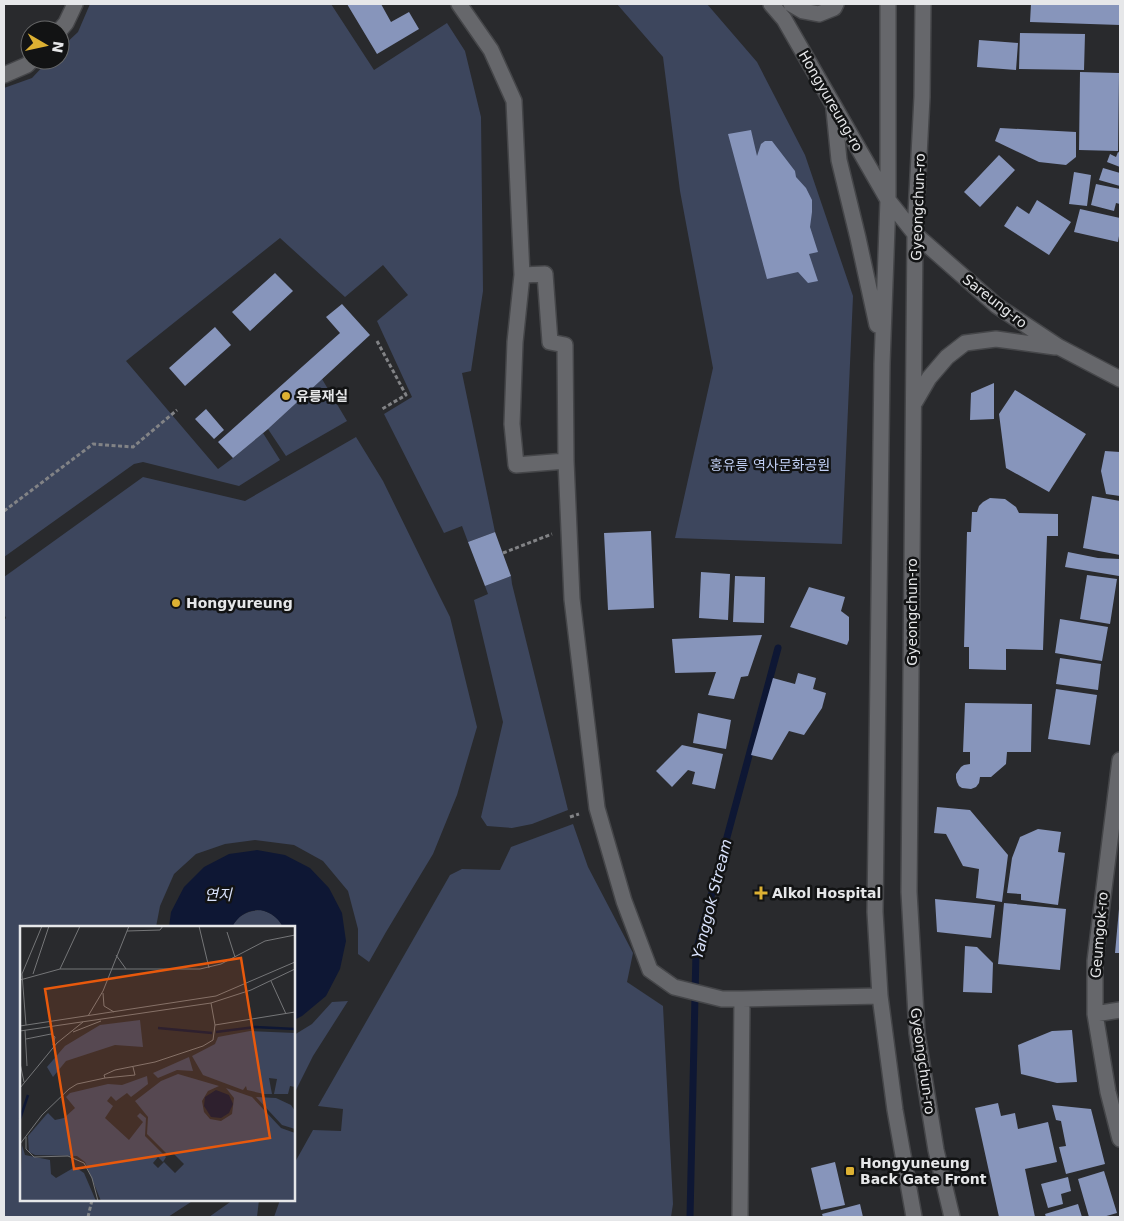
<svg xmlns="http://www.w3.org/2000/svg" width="1124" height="1221" font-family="'DejaVu Sans','Noto Sans KR',sans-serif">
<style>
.green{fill:#3d465d}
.water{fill:#0e1734}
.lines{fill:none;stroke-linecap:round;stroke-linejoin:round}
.stream{stroke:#0e1734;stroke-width:7}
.building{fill:#8795bb}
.minor-casing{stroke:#454649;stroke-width:18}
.path{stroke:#828386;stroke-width:3;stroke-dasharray:4 2.5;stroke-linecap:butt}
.minor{stroke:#66676b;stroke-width:15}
.poi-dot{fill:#ddb133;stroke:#121314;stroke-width:2}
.labels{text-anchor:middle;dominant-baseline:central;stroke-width:5;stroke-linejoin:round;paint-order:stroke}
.street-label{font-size:14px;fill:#e6e7e9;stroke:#121314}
.poi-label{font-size:14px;font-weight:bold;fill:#e6e7e9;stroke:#121314;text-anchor:start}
.park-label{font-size:14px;fill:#c2d0f5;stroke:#121314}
.water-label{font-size:15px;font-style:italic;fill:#d8e1fa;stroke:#121314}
.inset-river{fill:none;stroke:#0e1734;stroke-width:2.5}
.inset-road{fill:none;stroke:#757678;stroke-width:1}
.view{fill:#e8590c;fill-opacity:0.15;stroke:#e8590c;stroke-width:2.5}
.inset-edge{fill:none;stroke:#e6e7e9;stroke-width:2.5}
</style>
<rect width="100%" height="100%" fill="#292a2d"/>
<path class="green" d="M90,4H331L374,70L447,23L465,51L481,117L483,291L471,371L462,373L495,532L468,542L462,526L444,533L384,414L412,397L377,321L408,295L383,265L345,297L280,238L126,361L218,469L233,458L263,433L280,460L239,486L143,462L134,464L4,557V88L32,78L49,60H60V49L78,32Z
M617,4H707L757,62L805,155L853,296L842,544L675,538L713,368L680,191L663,57Z
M322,379L347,421L286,456L268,429Z
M356,437L383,481L432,581L450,617L477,727L457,795L433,854L386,932L369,962L358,954V929L348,891L323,861L294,845L255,840L225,844L196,854L174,874L160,906L156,927H21V1200H194L168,1217H4V620L6,618L4,614V577L143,477L245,501Z
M511,576L512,584L568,810L532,824L512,828L487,826L481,817L503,722L474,600L488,594L485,586Z
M573,824L588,867L633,953L627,982L663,1006L673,1204L671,1217H274L280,1200H294V1164L313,1130L341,1131L343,1109L318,1106L450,875L462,869L500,870L511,847Z
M261,910C271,913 278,917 283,927H232C238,915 247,911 261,910Z
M348,1001L313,1056L294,1094V1035L312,1024L332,1002Z
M233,1200H259L257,1217H209Z"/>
<path class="water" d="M257,850L285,855L310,868L329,888L342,913L346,941L340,969L326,996L302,1016L294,1020V927H283C271,905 244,904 232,927H169L171,912L184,887L204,867L229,854Z"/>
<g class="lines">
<path class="stream" d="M690,1217L696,952L778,648"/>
</g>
<path class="building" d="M347,4H381L391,22L409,12L419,29L377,54Z
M1031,4H1120V25L1030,22Z
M1020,33L1085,34L1084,70L1019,69Z
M979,40L1018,43L1016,70L977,67Z
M1080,72L1119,73L1118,151L1079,150Z
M1000,128L1076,132V157L1066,165L1039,162L995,141Z
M751,130L757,156L761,144L765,141H772L795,171L796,177L806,188L812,200V212L810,227L818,252L809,254L818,281L808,283L798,272L767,279L728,134Z
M1118,152L1120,153V167L1107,162L1110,154L1116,157Z
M999,155L1015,170L980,207L964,192Z
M1103,168L1120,173V186L1099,180Z
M1074,172L1091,175L1087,206L1069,204Z
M1096,184L1120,189V204L1116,203L1114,211L1091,205Z
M1037,200L1071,222L1049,255L1004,226L1017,206L1029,214Z
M1080,209L1120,218V230L1118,242L1074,232Z
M275,273L293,291L250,331L232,312Z
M342,304L370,335L268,429L233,458L218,442L340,333L326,317Z
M215,327L231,345L185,386L169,368Z
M994,383V419L970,420L971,393Z
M1015,390L1086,434L1049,492L1006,468L999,414Z
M206,409L224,430L214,439L195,419Z
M1105,451L1120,452V496L1106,494L1101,471Z
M1092,496L1120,501V555L1083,548Z
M990,498L1005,499L1016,507L1019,513L1058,514V536H1047L1043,650L1006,649V670L969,669V647H964L967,532H971L972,512H977L979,506L983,502Z
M651,531L654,608L608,610L604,533Z
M495,532L511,576L485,586L468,542Z
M1068,552L1098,558L1120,559L1119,576L1065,567Z
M701,572L730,574L728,620L699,618Z
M1087,575L1117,579L1110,624L1080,619Z
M735,576L765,577L764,623L733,622Z
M809,587L845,597L841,611L849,617V640L847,645L790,627Z
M1060,619L1108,627L1102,661L1055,653Z
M762,635L748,676L741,677L734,699L708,695L716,672L675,673L672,639Z
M1060,658L1101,664L1098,690L1056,684Z
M798,673L816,678L813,689L826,693L822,708L804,735L789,731L772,760L751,755L773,678L795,684Z
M1056,689L1097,695L1090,745L1048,739Z
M965,703L1032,704L1031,752H1007L1006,764L991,777H980L979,783L976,787L971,789L962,788L959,786L957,782L956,778V774L961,767L964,765L970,764V752H963Z
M698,713L731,720L726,749L693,743Z
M682,745L723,754L715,789L692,784L695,772L688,770L672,787L656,771Z
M937,807L970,810L1008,855L1002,902L976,898L979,869L963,866L946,834L934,833Z
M1038,829L1061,832L1058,852L1065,853L1058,905L1021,900V894L1007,893L1012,858L1020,837Z
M935,899L995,905L991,938L937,932Z
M1004,903L1066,909L1060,970L998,964Z
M1119,909H1120V953H1115Z
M965,946L977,947L993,963L992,993L963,992Z
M1072,1030L1077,1082L1057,1083L1021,1074L1018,1045L1052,1031Z
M998,1103L1001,1116L1015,1113L1018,1129L1048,1122L1057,1162L1025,1169L1035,1217H999L975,1108Z
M1052,1105L1091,1109L1105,1164L1066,1174L1059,1147L1066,1146L1061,1121L1056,1120Z
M835,1162L845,1205L821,1210L811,1168Z
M1104,1171L1117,1213L1103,1217H1089L1078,1179Z
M1068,1177L1071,1191L1061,1194L1063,1204L1048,1208L1041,1184Z
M860,1204L863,1217H823L822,1214Z
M1078,1204L1082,1217H1046L1045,1214Z"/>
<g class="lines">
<g class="minor-casing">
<path id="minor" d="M459,4L491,50L514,101L522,275
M771,4L784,19L888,200L915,234L997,306L1059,347L1120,379
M791,4L803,11L819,14L834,8L836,4
M888,4V200L882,364L875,912L880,996L895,1110L914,1217
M923,4L922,97L915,234L909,892L917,1033L936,1150L952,1217
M60,30L66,23L75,4
M4,75L27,65L32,60
M834,110L839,160L858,238L877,325
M915,402L929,378L947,357L965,343L996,339L1055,347
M566,461L516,465L512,424L515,342L522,275L545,274L550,342L565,345L566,461L572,599L597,808L624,901L650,970L674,987L722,999H742
M1120,760L1095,961V1014L1108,1092L1120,1139
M1095,1014L1120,1010
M740,1217L742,999L880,996"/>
</g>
<path class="path" d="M377,341L406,395L382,409
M4,511L93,444L133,447L177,410
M503,553L552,534
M570,817L579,814
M88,1217L92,1200"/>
<use href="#minor" class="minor"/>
</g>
<g class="poi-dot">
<circle cx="286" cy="396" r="5"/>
<circle cx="176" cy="603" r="5"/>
<path d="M758.5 885.5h5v5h5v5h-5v5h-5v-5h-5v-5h5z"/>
<rect x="845" y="1166" width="10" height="10" rx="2.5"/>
</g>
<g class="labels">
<g class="street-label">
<text transform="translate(831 101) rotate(60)">Hongyureung-ro</text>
<text transform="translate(918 207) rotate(-88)">Gyeongchun-ro</text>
<text transform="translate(995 301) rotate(38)">Sareung-ro</text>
<text transform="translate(912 612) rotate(-90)">Gyeongchun-ro</text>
<text transform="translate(1099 935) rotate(-85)">Geumgok-ro</text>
<text transform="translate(923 1061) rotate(82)">Gyeongchun-ro</text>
</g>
<g class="poi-label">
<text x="296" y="396">유릉재실</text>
<text x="186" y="603">Hongyureung</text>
<text x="772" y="893">Alkol Hospital</text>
<text x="860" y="1163">Hongyuneung<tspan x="860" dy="16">Back Gate Front</tspan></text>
</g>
<g class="park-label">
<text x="770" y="465">홍유릉 역사문화공원</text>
</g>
<g class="water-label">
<text x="218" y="895">연지</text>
<text transform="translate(712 899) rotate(-76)">Yanggok Stream</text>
</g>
</g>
<g transform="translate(20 926)">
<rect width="275" height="275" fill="#292a2d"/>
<path d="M120,94L123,121L95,119L46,135L33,151L27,141L45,120L80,99ZM230,105L275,107V161L270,160L268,168H254L257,153L249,152L252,168H244L227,164L226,160L223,164L183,149L172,130L195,118L198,111ZM169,131L173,145L157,144L138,152L133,147ZM158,148L199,160L188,165L182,175L184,186L190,193L201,195L212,188L214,172L206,162L232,171L261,202L275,207V274L81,275L65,236L57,230L15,229L9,226L8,210L26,189L28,187L35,194L44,192L55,182L46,171L50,167L88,158L102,159L127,150L128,158L111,171L107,167L96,175L91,170L87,175L93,180L85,192L109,214L123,196L117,190L120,187L126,192L125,210L146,231L143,236L138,231L133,237L138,242L144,236L155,247L164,238L153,227L148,229L127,208L128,191L115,175L141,155ZM236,171L256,172L271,179L275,185V203L262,199ZM2,219L5,229L30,234L31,248L36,252L55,241L64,247L76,275H0Z" fill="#3d465d"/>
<path d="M196,164L209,169L213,178L209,187L201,192L191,191L184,180L185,171Z" fill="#0e1734"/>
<path class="inset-river" d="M138,102L192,107M196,106L235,101L275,103M0,193L8,169"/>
<path class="inset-road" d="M179,0L189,42M107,5L140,4L143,0M207,6L215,31M96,29L106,43M40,43L60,0M13,48L29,0M0,54L40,43H180L201,38L245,15L275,9M251,55L266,88M83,67L84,80L94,86M191,77L195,99L275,86M68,90L83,65L109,0M6,99L2,48L22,0M0,100L196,70L275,36M5,104L7,140M0,105L191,77L231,64L275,43M53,106L81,95M6,113L31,108L35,111L33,119M0,137L4,156M113,141L115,149L85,152L84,149L95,144L135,136L183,120L193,114L195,99M0,162L37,117L63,96M6,211V223L14,231L48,230L64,237L72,252L78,275M0,218L22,189L49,163L57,158L85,152"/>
<path class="view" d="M221,32L250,212L54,243L25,63Z"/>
<rect width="275" height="275" class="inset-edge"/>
</g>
<rect width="1124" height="1221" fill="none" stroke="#e6e7e9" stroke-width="10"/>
<g transform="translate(45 45) rotate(99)"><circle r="24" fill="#121314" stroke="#676869"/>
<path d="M0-4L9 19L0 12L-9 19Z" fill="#ddb133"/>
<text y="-8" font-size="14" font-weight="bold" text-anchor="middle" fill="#e6e7e9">N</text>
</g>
</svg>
